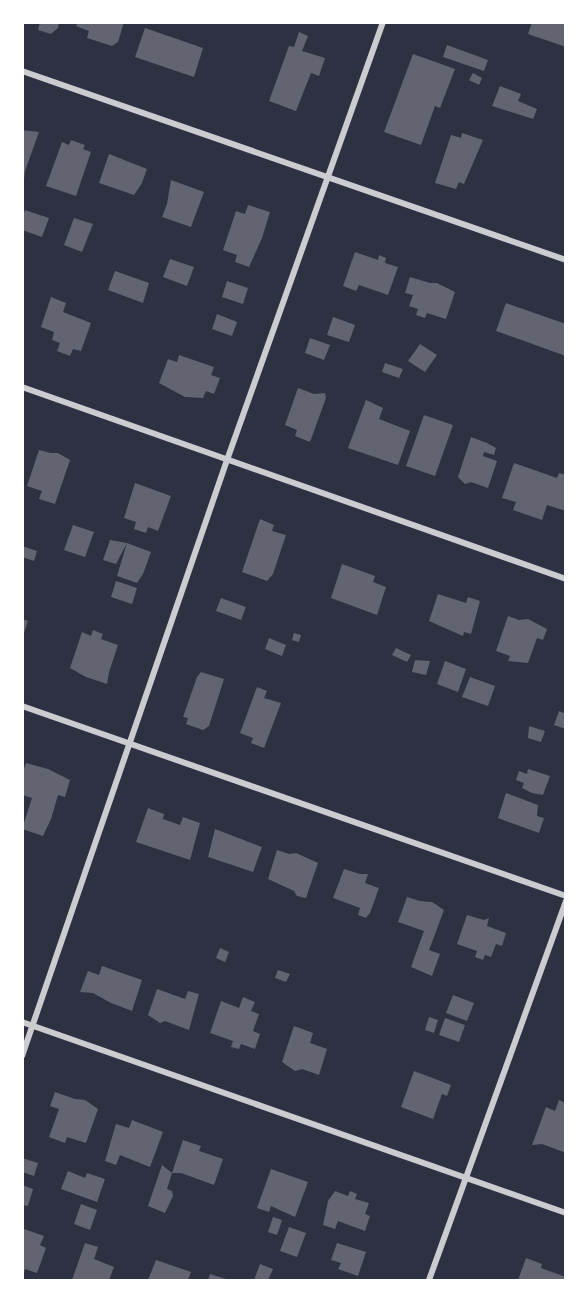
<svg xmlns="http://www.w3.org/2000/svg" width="588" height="1303" font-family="Arial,sans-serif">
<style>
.building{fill:#626471}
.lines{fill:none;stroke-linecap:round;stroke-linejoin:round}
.minor{stroke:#caccd0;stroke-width:6}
</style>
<rect width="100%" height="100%" fill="#2d3142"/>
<path class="building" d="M40,22H59L58,28L51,34L38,30Z
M78,22H124L118,42L112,46L87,38L89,31L76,26Z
M532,22H566V47L528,34Z
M145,28L203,48L194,77L135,57Z
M299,32L308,36L302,51L325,58L319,76L311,73L296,111L269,101L289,46L294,47Z
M447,45L488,60L484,71L443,57Z
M413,54L455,69L440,108L435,106L421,145L384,132Z
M473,73L482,78L479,85L469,80Z
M500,86L521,94L518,101L537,109L533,119L492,106Z
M22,130L39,132L25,171L24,180Z
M462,133L483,140L464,184L459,182L456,189L435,183L451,135L461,138Z
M71,140L85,145L83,149L91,152L76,196L46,186L62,142L69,145Z
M109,154L147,169L142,183L134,195L99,183Z
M171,180L204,192L191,227L162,217L167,204Z
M248,205L270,212L262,238L249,267L235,262L237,255L223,250L236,211L245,214Z
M25,210L49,218L42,237L22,230V217Z
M74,218L93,224L82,252L64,245Z
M355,252L378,260L379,255L386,258L385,263L398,267L388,295L359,285L356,291L343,286Z
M170,259L194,267L187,286L163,277Z
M115,271L149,283L143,303L108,290Z
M410,277L430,283H437L455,292L446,319L427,313L425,318L416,315L418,309L409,306L413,295L405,293Z
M227,281L248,288L243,304L222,297Z
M51,297L66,303L63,312L91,323L81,351L73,349L70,356L57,351L60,343L52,340L54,332L41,327Z
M506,303L566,324V356L496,331Z
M217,314L237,322L232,336L212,329Z
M333,317L355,325L349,342L327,335Z
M310,338L330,345L324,360L305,353Z
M420,344L437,355L425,372L408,361Z
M179,355L214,367L211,375L220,378L214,394L206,391L203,398L185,397L159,383L168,359L177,362Z
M385,363L403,369L399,378L382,372Z
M298,388L314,394L325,393L326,398L310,442L295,436L297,430L285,425Z
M366,400L383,408L379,419L410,431L398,465L348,448Z
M424,415L453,425L435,476L406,466Z
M471,437L487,443L496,448L494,455L484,452L483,456L497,461L488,488L471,482L465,484L458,477Z
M39,450L51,453H58L70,460L55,504L39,499L42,491L27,486Z
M514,463L557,478L559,473L566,475V511L547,505L542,520L513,510L516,502L502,498Z
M135,483L171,496L158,531L148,527L146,533L134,529L136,522L124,518Z
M260,519L274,525L272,531L286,535L273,574L267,581L242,572Z
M73,525L94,532L85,557L64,550Z
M110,540L127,543L151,552L143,574L137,583L117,576L127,543L116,564L103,560Z
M22,546L37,551L34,561L22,557Z
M342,564L375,576L373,582L386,587L377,615L331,598Z
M116,581L137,588L132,604L111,597Z
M438,594L466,603L468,597L480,601L471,634L464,632L463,636L429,621Z
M221,598L246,607L241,620L216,611Z
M508,616L519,620L528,619L547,629L543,640L537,638L528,663L508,661L510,656L496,651Z
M22,619L28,621L23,636H22Z
M93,630L103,634L101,639L118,645L109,672L107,684L86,677L70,668L82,632L91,636Z
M294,633L301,635L299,642L292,640Z
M269,638L286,645L282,656L265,649Z
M396,648L411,655L407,662L392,655Z
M415,660L430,661L426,675L412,672Z
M445,661L466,669L458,692L437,684Z
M201,672L224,679L209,726L203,730L186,724L188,718L183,717L197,677Z
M470,677L495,686L488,706L462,697Z
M257,687L267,691L264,698L281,703L264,748L251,743L253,738L240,733Z
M559,711L566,714V729L554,725Z
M529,726L545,731L541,742L528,738Z
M26,763L48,769L70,780L65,797L58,795L51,819L43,836L22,829L32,798L22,795V774Z
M528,769L550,776L543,795L532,793L522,788L524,783L516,780L519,771L527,774Z
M506,793L538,805L537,816L544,818L539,833L498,818Z
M148,808L164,814L163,819L180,825L183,817L200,823L190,860L136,842Z
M215,829L262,847L253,872L208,857Z
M277,850L289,854L296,853L318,863L306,898L297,896L294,891L268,879Z
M344,869L360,874H368L365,883L379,888L370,913L366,918L358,915L360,908L333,898Z
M407,897L420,901L432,902L444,910L429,950L440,954L432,976L411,967L424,931L398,922Z
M467,915L484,920L489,918L487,926L506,933L502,946L496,944L491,957L485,955L483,960L475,957L477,951L457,944Z
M220,948L229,952L225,962L216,958Z
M102,966L142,980L132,1011L111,1003L93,993L80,992L88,971L99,975Z
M278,970L290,974L286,982L275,978Z
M157,989L185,999L188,991L199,994L189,1030L165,1021L160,1023L148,1015Z
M453,995L474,1003L467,1021L446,1013Z
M243,997L255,1002L251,1011L259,1014L253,1031L260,1034L255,1049L241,1044L239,1049L231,1047L233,1041L210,1033L221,1001L239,1008Z
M429,1017L438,1020L434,1033L425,1030Z
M445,1018L465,1025L459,1042L439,1035Z
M294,1026L313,1033L310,1043L327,1049L319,1075L302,1069L295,1071L282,1062Z
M414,1071L451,1085L447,1096L442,1094L433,1119L401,1107Z
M55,1092L75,1099L85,1100L98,1109L86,1143L67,1137L65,1143L49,1137L59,1109L50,1106Z
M559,1100L566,1103V1153L542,1144L532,1145L546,1107L555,1111Z
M132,1120L163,1132L150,1167L120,1155L116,1165L105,1161L116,1124L129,1128Z
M183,1140L201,1146L199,1151L223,1159L214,1185L181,1173H172Z
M22,1158L38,1163L34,1176L22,1172Z
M162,1165L172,1173L167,1189L172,1191L173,1196L165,1213L148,1206Z
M271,1169L308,1182L295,1217L271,1206L269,1212L257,1208Z
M68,1171L85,1178L87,1173L105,1179L97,1202L61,1189Z
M22,1185L33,1189L28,1206L22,1205Z
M335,1191L348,1196L350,1191L357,1194L355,1199L369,1203L365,1214L370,1216L365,1231L338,1221L335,1229L323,1225L328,1201Z
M81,1204L97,1210L90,1230L74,1224Z
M273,1217L282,1220L277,1235L268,1232Z
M289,1227L306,1233L297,1257L280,1251Z
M24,1229L44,1236L40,1245L46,1248L37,1273L25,1269L23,1276L22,1234Z
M85,1243L98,1247L94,1259L114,1267L109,1280H72Z
M337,1243L366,1252L358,1276L338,1269L341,1263L331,1260Z
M526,1258L542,1264L541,1268L566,1277V1280H518Z
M156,1260L191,1272L188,1280H148Z
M260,1264L273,1269L268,1280H254Z
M210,1274L229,1280H208Z"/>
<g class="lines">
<path class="minor" d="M22,71L566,260
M22,387L566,579
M22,706L566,896
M22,1022L566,1213
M22,1056L227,460L383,22
M429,1280L566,901"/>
</g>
<rect width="588" height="1303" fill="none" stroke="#ffffff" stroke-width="48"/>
</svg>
